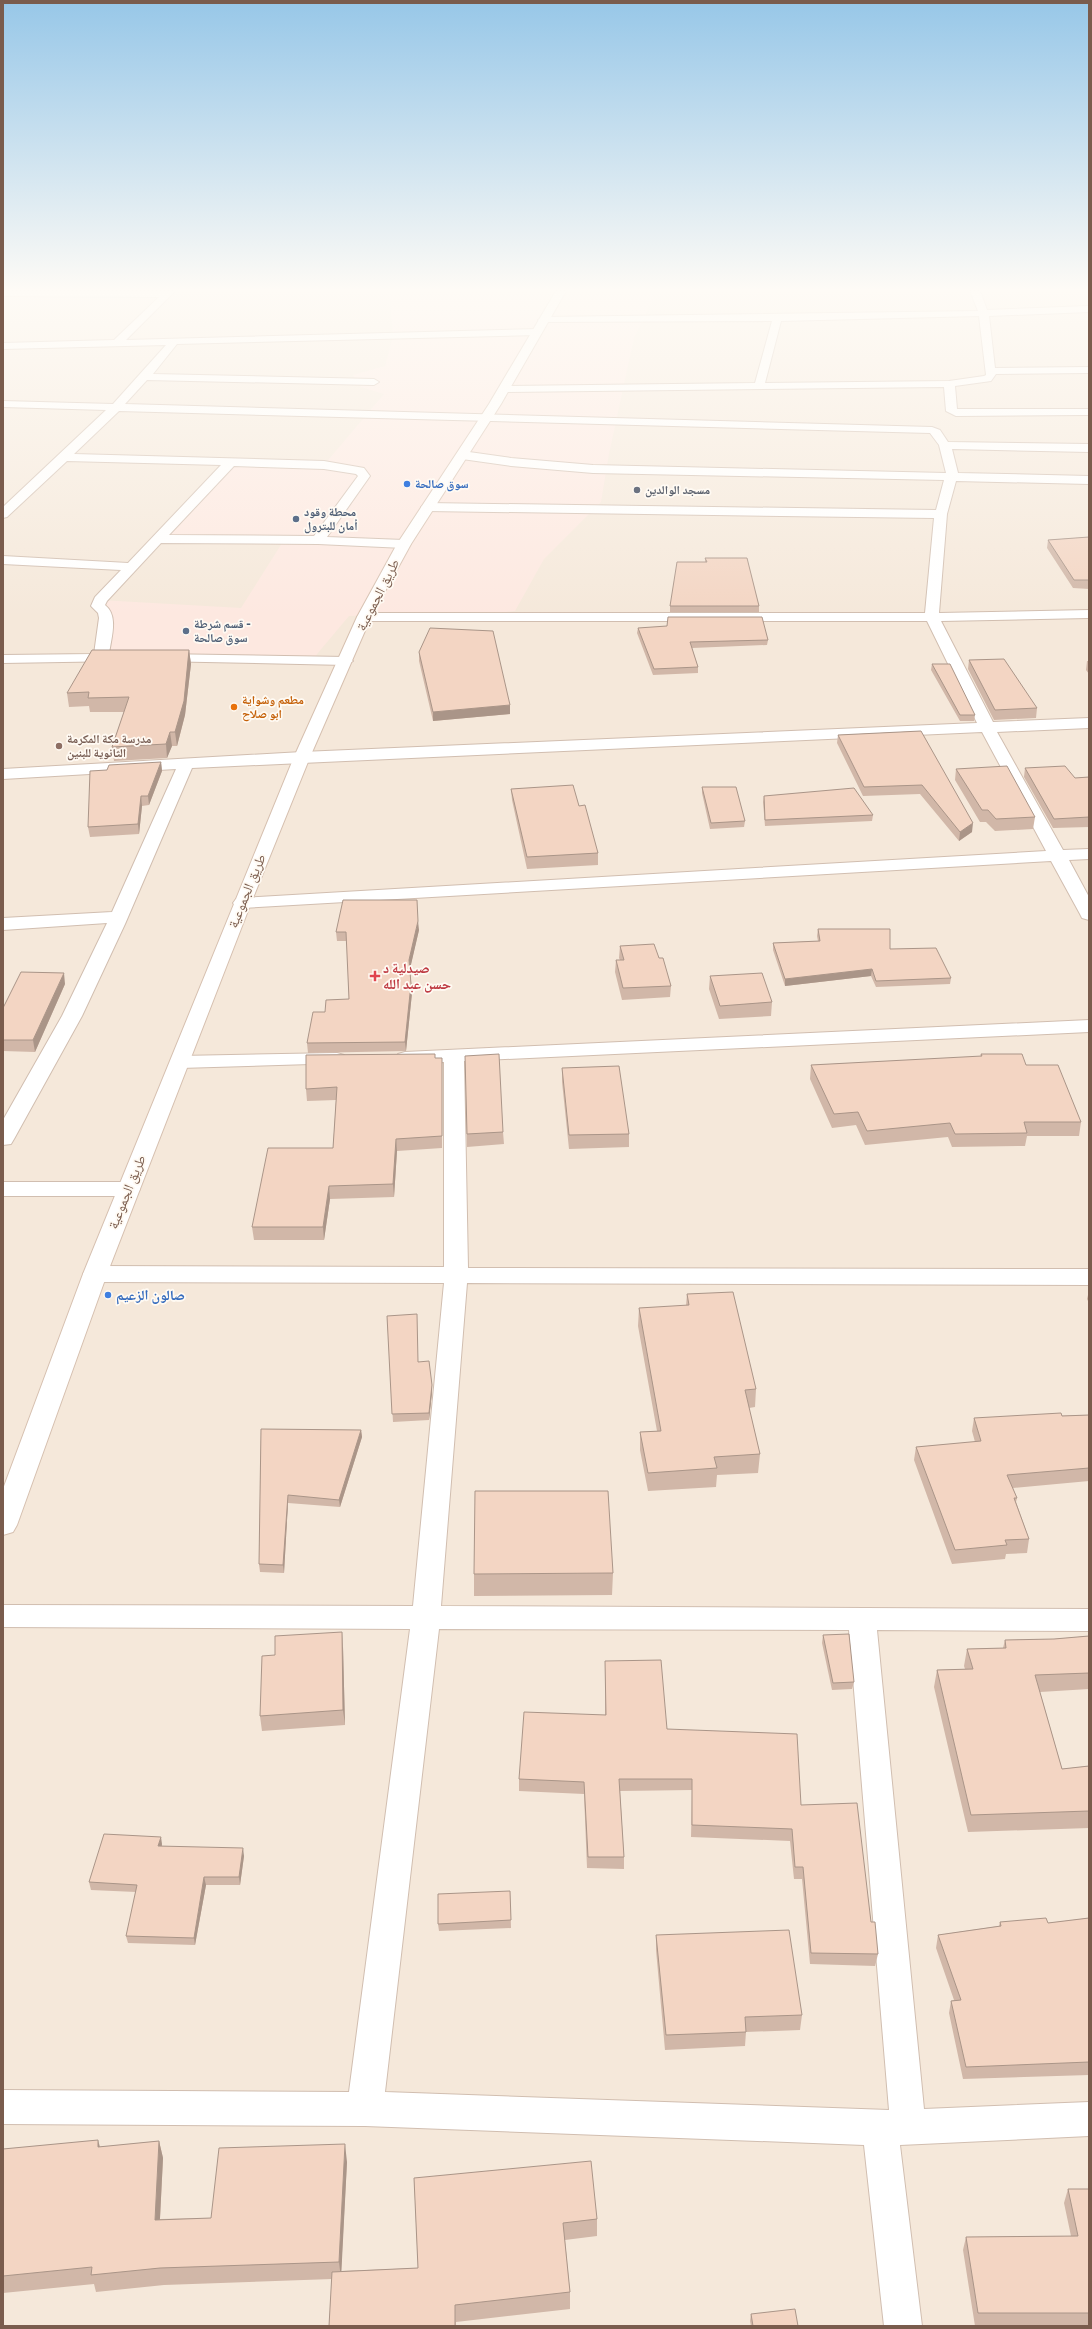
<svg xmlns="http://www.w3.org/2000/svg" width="1092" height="2329" font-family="'Fira Sans Condensed','Noto Naskh Arabic',sans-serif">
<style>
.residential{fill:#f5e8da}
.commercial{fill:#fde8e0}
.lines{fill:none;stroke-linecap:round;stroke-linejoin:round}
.minor-casing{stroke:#d1beb0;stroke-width:2}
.secondary-casing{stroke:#d6c0b0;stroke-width:2}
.minor{fill:#fff;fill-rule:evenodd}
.secondary{fill:#fff;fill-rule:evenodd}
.wall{fill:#d1b7a8}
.shaded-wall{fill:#aa9588}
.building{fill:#f3d5c3;stroke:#aa9588}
.shop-dot{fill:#3f7fe0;stroke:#fffaf3;stroke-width:1.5}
.worship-dot{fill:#6b7280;stroke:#fffaf3;stroke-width:1.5}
.service-dot{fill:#5c6f8a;stroke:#fffaf3;stroke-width:1.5}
.food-dot{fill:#e8710a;stroke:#fffaf3;stroke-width:1.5}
.education-dot{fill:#8d6e63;stroke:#fffaf3;stroke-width:1.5}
.health-dot{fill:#e0444e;stroke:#fffaf3;stroke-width:1.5}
.labels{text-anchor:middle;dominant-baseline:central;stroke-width:3.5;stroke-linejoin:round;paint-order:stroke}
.far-shop-label{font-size:12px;font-weight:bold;fill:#366cbe;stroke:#fffaf3;text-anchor:start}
.far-worship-label{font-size:12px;font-weight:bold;fill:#5b616d;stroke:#fffaf3;text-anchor:start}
.far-service-label{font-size:12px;font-weight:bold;fill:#4e5e75;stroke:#fffaf3;text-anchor:start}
.far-food-label{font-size:12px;font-weight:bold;fill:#c56008;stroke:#fffaf3;text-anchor:start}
.far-education-label{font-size:12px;font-weight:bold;fill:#785e54;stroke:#fffaf3;text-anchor:start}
.street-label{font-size:14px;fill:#7a5c4d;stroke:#fffaf3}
.health-label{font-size:14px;font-weight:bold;fill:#be3a42;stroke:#fffaf3;text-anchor:start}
.shop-label{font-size:14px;font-weight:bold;fill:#366cbe;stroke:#fffaf3;text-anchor:start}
</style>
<rect width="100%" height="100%" fill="#fdf6ec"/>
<path class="residential" d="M3,291H1089V2326H3Z"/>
<path class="commercial" d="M389,291H657L634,338L609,454L601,502L544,559L515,611L489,614L459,612L349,616L312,660L101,657L100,600L241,608L284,540L159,539L231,462L324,465L384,394L361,387L353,375L385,366L393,336Z"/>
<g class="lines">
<g class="minor-casing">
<path id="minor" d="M3,291H175L126,340L537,329L542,332L537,335L177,344L153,374L374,379L379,382L374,385L147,380L125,404L932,427L940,430L948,442L1089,444V452L952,449L958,473L1089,476V484L956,481L947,514L939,613L1089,610V618L941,621L993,722L1089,718V728L997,732L1063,850L1089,849V859L1069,860L1089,897V920L1082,918L1080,914L1051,861L242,908L236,907L233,903L236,899L242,898L1046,851L982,732L192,768L125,924L82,1016L14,1139L11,1144L3,1145V1120L62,1016L107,923L3,930V918L112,912L176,769L3,779V769L302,752L977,723L927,621H364L357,617L364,613H925L934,518L427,511L421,507L427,503L936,510L944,480L593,473L511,466L462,459L456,455L462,451L511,458L593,465L946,473L939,445L930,433L119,411L74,454L324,461L364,468L370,476L327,537L404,540L411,544L404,548L318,544L161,543L107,601L105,605C119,616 111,638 109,654L123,655L125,658L123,661L3,663V655L94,654L99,618L98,613L91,606L95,597L121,570L3,564V556L128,563L221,465L67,461L7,517L3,518V507L106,410L3,407V401L113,404L166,345L3,349V343L114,340L159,297L3,296ZM234,466L324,469L356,474L358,476L314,536L169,535Z
M970,291H980L987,310L1089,306V312L989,316L995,368L1089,367V373L996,374L991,381L955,386L957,409H1089V415L956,416L946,411L944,387L503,392L498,389L503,386L755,383L772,321L540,322L538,320L543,317L978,311ZM979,316L986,375L984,376L949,381L765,383L781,321Z
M160,654L346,657L353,661L346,665L155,661L153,658Z
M1089,1020V1032L464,1061L468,1268L1089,1269V1285L467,1283L441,1606L1089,1609V1631L877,1630L924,2109L1089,2102V2136L900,2145L922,2326H884L864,2145L365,2126L3,2124V2090L349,2092L410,1629L3,1627V1605L413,1606L444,1283L95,1282L87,1279L83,1274L87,1269L95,1266L444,1267V1062L405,1064L398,1062L395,1058L398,1054L405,1052ZM439,1629L849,1630L889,2110L385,2092Z
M337,1053L344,1055L347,1059L344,1063L180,1068L173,1066L170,1062L173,1058L180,1056Z
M3,1182H129L137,1184L140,1189L137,1194L129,1196H3Z"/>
</g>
<g class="secondary-casing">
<path id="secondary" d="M556,291H566L501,404L411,544L371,617L310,757L251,903L107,1274L17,1525L13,1532L3,1535V1489L83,1274L294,757L357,617L397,544L489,404Z"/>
</g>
<use href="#minor" class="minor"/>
<use href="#secondary" class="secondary"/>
</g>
<path class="wall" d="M1089,537V589L1073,588L1047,548L1048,540Z
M705,558L759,606V612H670V606L705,562Z
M638,628L768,640L767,645L692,648L698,667V673L653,675L637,633Z
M189,650L191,664L185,715L177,746H172L167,758L114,761L112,747L124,712H90L89,706L69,707L67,693Z
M419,652L510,705V714L433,721L419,661Z
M969,660L1037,708L1036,718L994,720L968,669Z
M1087,661H1089V674L1086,670Z
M932,664L975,715L974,721H960L931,670Z
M921,731L972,832L959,841L920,794L863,796L837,743L838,735Z
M161,762L162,771L149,805L142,806L139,834L90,837L88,827L107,770Z
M1025,768L1075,778L1089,777V827L1053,828L1024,777Z
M956,769L1035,817L1033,829L995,831L986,822H980L955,780Z
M702,787L745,821L744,827L710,829L702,793Z
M511,789L579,806L598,853V865L527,869L512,800Z
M764,796L873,815L872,821L765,826L763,802Z
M818,929L890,949L951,978L950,984L876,987L871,976L785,986L773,950V943L818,941L817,936Z
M419,930L410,968L412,993L406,1051L308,1053L307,1043L325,1012L349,999L347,941H337L336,932Z
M620,946L659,958L671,986L670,997L622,1000L615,972L616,960H620L619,958Z
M710,976L772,1002L771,1016L719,1019L709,989Z
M65,984L35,1052L3,1051V1008Z
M981,1054L1026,1065L1081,1122L1079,1136H1027L1025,1146L952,1147L948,1137L865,1145L856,1125L832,1128L810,1079L811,1065L980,1057Z
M465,1056L503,1132L504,1144L467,1147Z
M435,1058H442V1148L397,1151L394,1197L330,1199L324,1240H254L252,1227L333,1148L336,1100L307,1101L306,1089Z
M562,1068L629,1134V1147L569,1149L562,1082Z
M1089,1291V1303L1087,1299Z
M687,1294L756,1389L755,1407L749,1408L760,1454L758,1473L717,1475L716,1487L648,1491L640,1450V1432L657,1431L638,1326L639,1308L686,1306Z
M387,1316L418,1362L432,1385V1392L429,1420L393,1422Z
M1089,1415V1481L1013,1488L1017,1498L1016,1502L1029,1539L1027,1553L1006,1554L1005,1559L952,1564L914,1460L916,1447L975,1442L972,1431L974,1418Z
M261,1429L361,1430L362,1437L340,1507L288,1503L284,1573L260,1572L259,1564Z
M613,1573L612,1595L474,1596V1574Z
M823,1635L854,1682L852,1689L832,1690L822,1643Z
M1089,1636V1689L1040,1692L1062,1769L1089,1766V1828L968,1832L934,1687L937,1670L965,1669L964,1666L967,1649L1003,1648L1005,1640L1054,1639Z
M343,1647L345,1725L262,1731L260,1716L275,1655Z
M605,1661L667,1729L801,1805L871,1922L878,1954L875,1966L810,1964L802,1879H794L790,1841L691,1837L692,1790L620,1791L624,1857V1869L587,1868L584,1794L519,1791V1779L605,1715Z
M162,1844V1846L244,1856L240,1885H206L195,1945L128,1943L126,1936L136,1892L91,1890L89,1882Z
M510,1891L511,1928L439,1931L438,1924Z
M1089,1918V2075L963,2079L949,2013L951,2001L954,2000L936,1948L938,1935L999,1926L1000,1922L1048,1923Z
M656,1935L802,2015L800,2030L746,2032L745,2046L665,2050L656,1950Z
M159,2141L163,2158L160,2219L211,2218L347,2162L341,2271L418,2268L414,2178L597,2219V2236L565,2240L570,2292V2309L456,2322V2326H329L332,2279L164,2285L96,2292L94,2284L3,2293V2149L100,2147Z
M1068,2189H1089V2326H975L963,2250L966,2237L1071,2236L1064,2203Z
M751,2314L798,2326H751L750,2321Z"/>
<path class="shaded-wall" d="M189,650L191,664L185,715L177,746L175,732Z
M510,705V714L433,721V712Z
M170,732L172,746L167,758L166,744Z
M161,762L162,771L149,805L148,796Z
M141,796L142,806L139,834L138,824Z
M973,823L972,832L959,841L960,832Z
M418,921L419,930L410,969L409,960Z
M872,969L871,976L785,986V979Z
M64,973L65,984L35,1052L33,1040Z
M411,984L412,993L406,1051L405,1042Z
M396,1139L397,1151L394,1197L393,1184Z
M329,1186L330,1199L324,1240L323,1227Z
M432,1385V1392L429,1420V1413Z
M361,1430L362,1437L340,1507L339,1500Z
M288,1495V1503L284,1573L283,1565Z
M342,1632L343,1647L345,1725L343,1710Z
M161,1837L162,1844L160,1854L158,1846Z
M243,1848L244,1856L240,1885L239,1877Z
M204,1877L206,1885L195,1945L194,1938Z
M98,2140L103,2158L98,2147Z
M159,2141L163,2158L159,2237L155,2220Z
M345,2144L347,2162L341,2279L339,2262Z"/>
<path class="building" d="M1089,537V580H1074L1048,540Z
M705,558H747L759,606H670L677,562H707Z
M668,617H762L768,640L690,642L698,667L654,669L638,628L667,626Z
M430,628L493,631L510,705L433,712L419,652Z
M92,650H189L184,701L175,732H170L166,744L112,747L129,697L88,698L89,692L67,693Z
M1004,659L1037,708L995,710L969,660Z
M932,664H950L975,715H960Z
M921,731L973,823L960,832L922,785L864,787L838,735Z
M161,762L148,796H141L138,824L88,827L90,771L107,770L109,765Z
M1007,766L1035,817L996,819L988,810H982L956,769Z
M1065,766L1075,778L1089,777V817L1054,819L1025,768Z
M573,785L579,806L585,805L598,853L527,857L511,789Z
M702,787H736L745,821L711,823Z
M854,788L873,815L765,820L764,796Z
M343,900H417L418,921L409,960L411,984L405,1042L307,1043L313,1012H325L326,1000L349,999L346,932H336Z
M818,929H890V949L936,948L951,978L876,981L872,969L785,979L773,943L820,941Z
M654,944L659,958H663L671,986L623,988L616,960H624L620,946Z
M21,972L64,973L33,1040H3V1008Z
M762,973L772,1002L720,1006L710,976Z
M435,1054V1058H442V1136L396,1139L393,1184L329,1186L323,1227H252L268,1148H333L337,1087L306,1089V1055Z
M499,1054L503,1132L467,1134L465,1056Z
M981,1054H1022L1026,1065H1058L1081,1122H1024L1027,1133L955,1134L950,1123L867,1131L858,1112L834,1114L811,1065L982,1056Z
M619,1066L629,1134L569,1135L562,1068Z
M733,1292L756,1389L745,1390L760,1454L714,1457L717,1468L648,1473L640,1432L661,1431L639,1308L689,1305L687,1294Z
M417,1314L418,1362L429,1361L432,1385L429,1413L392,1414L387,1316Z
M1061,1413L1062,1416L1089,1415V1468L1007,1475L1017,1498H1014L1029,1539L1005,1540L1007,1545L955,1550L916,1447L981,1441L974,1418Z
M261,1429L361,1430L339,1500L288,1495L283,1565L259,1564Z
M475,1491H608L613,1573L474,1574Z
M342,1632L343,1710L260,1716L262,1656L275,1655V1636Z
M849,1634L854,1682L833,1683L823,1635Z
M1089,1636V1673L1035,1675L1062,1769L1089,1766V1811L971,1815L937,1670L973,1669L967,1649L1006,1648L1005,1640L1054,1639Z
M661,1660L667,1729L797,1734L801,1805L857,1803L871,1922H875L878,1954L811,1953L803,1867H795L792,1829L692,1825V1779H619L624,1857H588L584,1782L519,1779L524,1712L606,1715L605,1661Z
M104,1834L161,1837L158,1846L243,1848L239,1877H204L194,1938L126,1936L137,1885L89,1882Z
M510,1891L511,1920L438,1924V1894Z
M1046,1918L1048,1923L1089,1918V2062L966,2067L951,2001L961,2000L938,1935L1001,1926L1000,1922Z
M789,1930L802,2015L745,2017L746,2032L666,2035L656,1935Z
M98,2140V2147L159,2141L155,2220L211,2218L219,2148L345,2144L339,2262L160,2268L91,2275L92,2267L3,2276V2149Z
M591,2161L597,2219L563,2223L570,2292L455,2305V2326H329L332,2272L418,2268L414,2178Z
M1068,2189H1089V2313H978L966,2237L1078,2236Z
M795,2309L798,2326H753L751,2314Z"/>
<linearGradient id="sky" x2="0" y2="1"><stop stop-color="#97c7e8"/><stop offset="0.47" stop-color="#fefbf6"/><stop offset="1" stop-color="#fefbf6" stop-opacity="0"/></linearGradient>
<rect width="1092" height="617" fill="url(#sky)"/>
<g class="shop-dot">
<circle cx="407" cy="484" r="4"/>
<circle cx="108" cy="1295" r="4"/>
</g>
<circle class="worship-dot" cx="637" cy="490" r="4"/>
<g class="service-dot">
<circle cx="296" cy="519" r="4"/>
<circle cx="186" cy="631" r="4"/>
</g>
<circle class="food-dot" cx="234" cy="707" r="4"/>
<circle class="education-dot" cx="59" cy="746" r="4"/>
<path class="health-dot" d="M373 970h4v4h4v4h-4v4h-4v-4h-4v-4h4z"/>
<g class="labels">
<g class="far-shop-label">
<text x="415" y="484">سوق صالحة</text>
</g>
<g class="far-worship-label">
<text x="645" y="490">مسجد الوالدين</text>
</g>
<g class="far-service-label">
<text x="304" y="512">محطة وقود<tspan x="304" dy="14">أمان للبترول</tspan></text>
<text x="194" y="624">قسم شرطة -<tspan x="194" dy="14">سوق صالحة</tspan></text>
</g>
<g class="far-food-label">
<text x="242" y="700">مطعم وشواية<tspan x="242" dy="14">ابو صلاح</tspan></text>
</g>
<g class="far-education-label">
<text x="67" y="739">مدرسة مكة المكرمة<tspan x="67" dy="14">الثانوية للبنين</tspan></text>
</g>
<g class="street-label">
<text transform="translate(378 595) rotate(-63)">طريق الجموعية</text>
<text transform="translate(247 891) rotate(-68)">طريق الجموعية</text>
<text transform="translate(127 1192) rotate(-68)">طريق الجموعية</text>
</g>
<g class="health-label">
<text x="383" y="968">صيدلية د<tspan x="383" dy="16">حسن عبد الله</tspan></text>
</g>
<g class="shop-label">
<text x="116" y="1295">صالون الزعيم</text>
</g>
</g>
<rect width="1092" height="2329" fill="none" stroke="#7a5c4d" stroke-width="8"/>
</svg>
